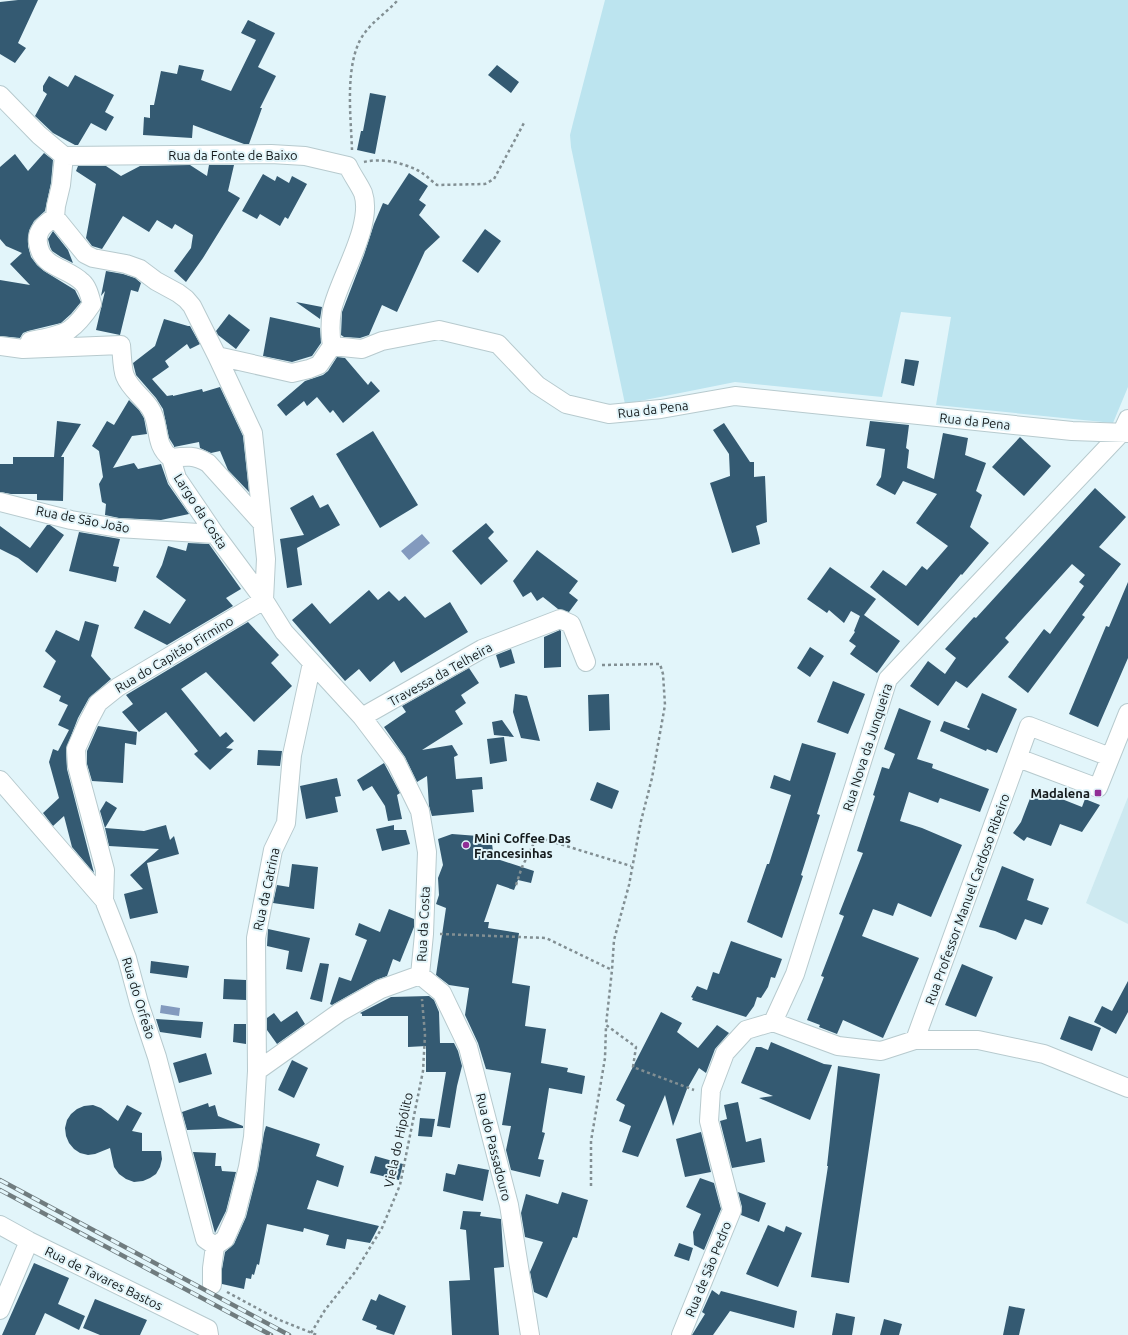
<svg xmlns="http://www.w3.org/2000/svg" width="1128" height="1335" font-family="Ubuntu,sans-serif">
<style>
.built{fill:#cde9f0}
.green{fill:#bce4ef}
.water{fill:#839abe}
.building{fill:#345a72}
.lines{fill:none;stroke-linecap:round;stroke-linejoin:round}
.street-casing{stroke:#b7cace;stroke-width:20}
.path{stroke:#828f93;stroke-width:2.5;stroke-dasharray:3 3;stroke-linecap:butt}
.street{stroke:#fff;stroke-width:18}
.rail-casing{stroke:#707c7f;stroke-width:4.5}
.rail{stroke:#e2f5fa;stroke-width:3;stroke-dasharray:9;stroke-linecap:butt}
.poi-dot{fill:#912f96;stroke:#e2f5fa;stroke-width:1.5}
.labels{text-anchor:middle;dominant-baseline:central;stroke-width:4;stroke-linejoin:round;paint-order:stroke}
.street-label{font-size:13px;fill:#141a1c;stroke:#e2f5fa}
.poi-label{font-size:13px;font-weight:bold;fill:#141a1c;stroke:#e2f5fa;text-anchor:end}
</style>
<rect width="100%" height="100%" fill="#e2f5fa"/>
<path class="built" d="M1128,797V924L1086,903Z"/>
<path class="green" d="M605,0H1128V387L1113,423L936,405L951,317L901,312L882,397L735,382L625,404L571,147L570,135L573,123Z"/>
<path class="water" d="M422,534L430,543L409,560L401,551Z
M161,1005L180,1008L179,1016L160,1013Z"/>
<path class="building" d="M18,0H38L18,43L26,48L15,63L0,54V2Z
M248,20L275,33L258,67L276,76L260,108H262L249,144H244L193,125L192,138L143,135L144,117L150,118V105H154L161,71L177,74L179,65L204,70L201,80L231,91L256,40L241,33Z
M497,65L519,82L511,93L488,75Z
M75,75L114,95L105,112L114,117L106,131L91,123L78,145H75L53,133L35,116L47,94L43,91V86L49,76L68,87Z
M370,93L386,96L375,154L357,150L361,131H363Z
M44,153L53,160L51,183L45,211L34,221L29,231L28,246L31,257L37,265L44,271L75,290L81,302L71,314L61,323L28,331L23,333L20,338L0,336V280L30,285L10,264L22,253L6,246L0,239V167L15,154L28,171Z
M190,165L207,176L209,165H234L228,191L240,198L203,258L186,282L174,271L191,248L193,235L175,224L172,229L157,220L149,232L123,216L102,249L92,246L86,238L96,184L76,171L78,166H106L121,176L140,166Z
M409,173L428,186L419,200L426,205L419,215L440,237L425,251L397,312L382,305L369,335L360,338L344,337L341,335L342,312L364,255L374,224L383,203L388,205Z
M263,174L275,181L277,176L289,183L292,176L307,184L288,219L285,217L280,226L260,214L257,219L242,211Z
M485,229L501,241L478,273L462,261Z
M53,231L68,250L73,263L61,257L52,251L50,247L48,239Z
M106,271L123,274L135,278L141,283L138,292L131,290L120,335L96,330L105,291L101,296Z
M296,302L322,307L320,319Z
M229,314L250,330L236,349L218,335L216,331Z
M270,317L320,328L321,343L312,356L292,362L263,356Z
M164,319L188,326H190L200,344L190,349L187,344L165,361L169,367L152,379L167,396L173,395V396L202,389L203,392L220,387L243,436L249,492L228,470L220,451L211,453L200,448L199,442L174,447V446L169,438L163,409L156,398L136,375L133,363L155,346Z
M337,357L345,358L368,385L371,381L380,391L343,423L333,410L330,413L317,397L307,406L304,401L286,416L277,405L305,381L323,375L328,371Z
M905,359L919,361L914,386L901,383Z
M129,400L139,410L144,418L147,434L132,436L113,468L134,463L138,469L161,464L168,484L189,514L161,520L119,518L105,515L106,504L102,502L99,484L103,477L99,451L92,446L107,421L114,425Z
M57,421L81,424L61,457H64L63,501L37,500V494H11L0,492V464H13V457H54Z
M870,421L909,425L906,448L909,450L907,468L934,479L943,433L968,438L965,455L986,463L976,491L982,495L970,527L989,543L962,575L961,574L918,626L870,587L883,570L906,586L922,566L927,570L948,546L916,523L937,494L903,481L895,495L876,485L881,477L885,449L866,446Z
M724,423L750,462H754V477L765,476L767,522L756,526L759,538L760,544L732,553L710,483L730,476L729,454L713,430Z
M373,431L418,505L380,528L336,454Z
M1020,437L1051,466L1024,496L992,467Z
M1095,488L1126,517L1099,547L1121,564L1082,615L1085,617L1028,693L1008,677L1044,629L1050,634L1084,586L1079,582L1085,575L1072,564L1005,638L1009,642L967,688L956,681L938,706L910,686L928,661L945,674L956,658L945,649L974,617L976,618Z
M313,495L320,508L328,504L340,525L297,548L302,585L287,588L280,539L304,535L290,508Z
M486,523L494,532L488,538L508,561L481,585L452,551Z
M47,525H50L64,535L37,573L18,558L0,549V526L30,548Z
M79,532L120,539L113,566L119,567L116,582L69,571Z
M188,543L209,544L241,589L226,598L233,606L167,645L134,628L144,610L170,624L186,600L156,577L162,565L168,546L186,551Z
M537,550L578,581L569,593L578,600L569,612L558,609L543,597L537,601L531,592L523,597L513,581Z
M830,567L876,599L864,615L900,641L877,673L850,654L856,646L849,641L855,632L854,631L860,616L851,611L844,623L829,610L827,613L807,599Z
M1128,582V658L1098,727L1069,714L1106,626L1109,627Z
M369,590L378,600L389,591L399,601L405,596L425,618L450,602L468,632L401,673L394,661L370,682L359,669L345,681L292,620L312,603L330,624Z
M85,621L99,625L91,656L111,679L89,698L78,718L66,749L67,769L94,873L72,847L64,816L53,826L43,813L59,798L49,762L53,749L58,751L69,730L58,725L68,705L59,701L61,696L43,687L56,661L45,651L56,630L79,641Z
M248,622L279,655L271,663L292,686L254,722L206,672L181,689L220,737L226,732L234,741L226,748L233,749L210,770L194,754L198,751L166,712L139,732L122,712L133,704L126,695Z
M560,630L561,631V667L544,668V637Z
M810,647L824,656L810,677L797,668Z
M511,649L515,663L500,668L496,655Z
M469,668L479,683L461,695L466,703L455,711L463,724L422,750L452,745L458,755L454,757L456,779L482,777L483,789L472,790L474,812L432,816L429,806L427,776L417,782L405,757L384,727L406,712L402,706Z
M833,681L865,694L848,734L817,722Z
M982,693L1017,709L997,753L987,749L986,751L940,731L944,721L969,730L970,729L967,727Z
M515,694L527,696L540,741L521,738L513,712Z
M609,694L610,730L589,731L588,695Z
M899,708L931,721L917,759L933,764L932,768L989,789L980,812L940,798L938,803L909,792L900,821L922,828L962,845L931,917L898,903L893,916L873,909L862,936L919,958L883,1038L843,1020L837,1034L819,1027L820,1025L807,1020L824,977L821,976L844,916L839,914L863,853L857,851L875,796L873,795L882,767L889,769L895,754L884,749Z
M502,720L514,737L494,735L492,722Z
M98,726L137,732L136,745L125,743L123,783L92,781L87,764V751Z
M504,737L507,761L490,764L487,739Z
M802,743L836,753L817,814L820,815L801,875L803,876L782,938L747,922L767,864H769L791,795L770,788L774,775L790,781Z
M258,750L282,751L280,766L257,765Z
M384,763L400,793L397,795L402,819L388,821L385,806L372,786L363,791L357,780Z
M337,778L341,796L335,797L338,812L306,819L300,786Z
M597,782L619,791L612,809L590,800Z
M1034,788L1082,807L1085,799L1100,805L1082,832L1060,824L1051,846L1027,837L1024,841L1013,833L1021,822Z
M106,801L117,808L105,828L100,811Z
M166,825L170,840L174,836L179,854L147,863L158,913L130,919L124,894L143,889L130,875L159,849L109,846L105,828L144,831Z
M394,825V830H406L410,844L382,851L376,829Z
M452,834L491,837L494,858L534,871L531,883L518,880L514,890L497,884L484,922H489L488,928L519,933L512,983L530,986L525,1026L546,1029L541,1063L568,1068L567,1072L585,1076L582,1094L549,1088L542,1132L545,1133L538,1159L544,1160L540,1177L511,1170L506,1150L511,1126L502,1125L511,1073L486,1069L478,1043L465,1015L469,988L449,985L436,975L446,908L436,904L439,895L438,878L443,865L438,839Z
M292,864L318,867L314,909L273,903L277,885L289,887Z
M1002,866L1034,879L1027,900L1049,908L1042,925L1025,919L1016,940L995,931L979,927Z
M389,909L414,919V927L400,962L393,959L387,976L376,980L332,1005L330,1004L339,977L351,981L367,940L355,935L359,923L380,932Z
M268,929L310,938L302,972L286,969L289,951L267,946Z
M731,941L782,959L775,978L771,977L768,987L761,998L757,997L754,1006L746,1017L692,1000L693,998L691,997L697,986L707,990L713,972L719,974Z
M151,961L189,966L187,978L150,973Z
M320,963L329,964L322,1002L310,999Z
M962,964L993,977L976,1017L945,1005Z
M224,979L246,980V1000L223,999Z
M1128,981V1012L1116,1034L1094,1022L1102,1006L1112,1011Z
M429,996L434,1000L439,1012L440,1043H454L458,1051L462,1066L457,1086L450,1128L437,1126L446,1072H426V1046L408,1047V1016H362V1014L360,1013L391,997Z
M297,1011L305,1024L277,1044L267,1030V1018L274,1013L281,1022Z
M661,1012L682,1023L677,1032L698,1048L717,1025L729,1033L715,1049L706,1073L699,1068L687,1089L673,1126L665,1095L638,1157L622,1152L631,1126L619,1121L625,1105L616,1100Z
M1069,1016L1101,1028L1092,1051L1060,1039Z
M156,1019L203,1022L201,1038L160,1032Z
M234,1024H246V1044L233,1042Z
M771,1042L824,1064L832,1065L810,1120L759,1098L773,1096L741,1083L756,1047H761L768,1050Z
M206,1053L212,1074L179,1083L173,1063Z
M292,1060L308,1068L294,1098L278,1090Z
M838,1066L880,1074L849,1283L811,1277L828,1166H827Z
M738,1102L746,1142L761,1138L765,1162L732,1168L720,1121L727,1119L724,1105Z
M208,1103L209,1107L215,1105L218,1116L243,1126V1128L187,1130L182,1112Z
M93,1105L101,1108L118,1121L127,1105L142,1113L132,1131L142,1133V1151H161L162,1159L160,1167L156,1174L150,1178L143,1181L134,1182L126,1179L119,1174L114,1167L110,1148L95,1154L88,1155L80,1153L74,1149L69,1143L66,1136L65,1128L67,1120L71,1114L77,1109L84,1106Z
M420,1118L435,1119L432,1137L418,1136Z
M266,1126L320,1144L316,1156L344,1166L338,1187L317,1180L307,1209L379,1226L370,1243L347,1239L345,1249L326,1245L329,1235L304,1228L303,1232L267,1224L259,1265L257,1264L254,1275L252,1274L251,1279L246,1278L244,1289L222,1284V1269L225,1252L234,1244L246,1217L258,1170L264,1133Z
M701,1132L711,1172L685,1177L676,1139Z
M193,1152L216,1153L215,1166H221L222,1171L236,1172L226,1211L215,1233Z
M375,1156L403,1164L399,1180L370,1173Z
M458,1164L489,1170L483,1201L443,1191L446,1173L455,1175Z
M700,1178L714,1183L721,1209L704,1250L694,1245L693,1232L701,1214L686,1207Z
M562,1192L588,1200L577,1238L573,1237L547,1298L534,1292L530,1272L543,1242L525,1237L521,1213L526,1194L558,1204Z
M738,1192L766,1203L759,1222L741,1215L742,1207Z
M463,1211L481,1212L480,1216L501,1219L504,1267L494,1268L499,1335H452L449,1281L470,1280L466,1230L460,1229Z
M768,1225L784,1232L786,1226L802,1233L778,1287L746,1274Z
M679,1243L693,1248L689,1261L674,1256Z
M34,1263L69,1278L58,1304L85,1316L79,1330L45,1313L35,1335H2Z
M712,1290L719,1295L721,1291L797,1311L794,1328L730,1311L713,1335H692L705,1314L702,1312Z
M379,1294L406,1306L394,1335L376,1329L377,1326L362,1320L371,1299L376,1301Z
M95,1299L147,1320L140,1335H100L83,1328Z
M1009,1306L1025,1309L1019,1335H1003Z
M836,1313L855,1317L852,1335H832Z
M884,1319L902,1324L899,1335H880Z"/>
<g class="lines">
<g class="street-casing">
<path id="street" d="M0,95L39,135L64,156L271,154L305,156L348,166C352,175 359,184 363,193C374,225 339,278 332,310C330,322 330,334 332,346
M64,156L61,185L56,206L55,217L85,254L93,258L126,264L140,269L156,281L178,293L186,299L192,306L217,356L253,433L266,559L264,600
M30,341C41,339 59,336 69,330C79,323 86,313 92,304C90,297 88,287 82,282C67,267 41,268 38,243C36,230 45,224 55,217
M0,346L23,349L121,345C122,354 122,369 125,376C130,389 143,397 150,408C161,424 153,445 171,458
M332,346L362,349L382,341L439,330L498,344L537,385L566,404L609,414L661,409L735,396L1072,431L1128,433
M217,356L292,373L309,369L319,365L332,346
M171,458L177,478L215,534L264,600L284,632L362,717L396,762L420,811L427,852L424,934L420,975
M171,458C187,456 194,455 208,463L262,523
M0,502L71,520L118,528L215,534
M362,717L482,649L560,619L571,624L586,662
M1018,758L1098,788L1128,713
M0,780L104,900L127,958L139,1003L157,1057L205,1239L215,1246
M104,900L105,870L77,766L76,749L88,722L98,703L118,687L264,600
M420,975L442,993L468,1047L509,1205L530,1335
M773,1022L795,974L888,679L1122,432L1128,419
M773,1022L838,1046L881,1051L915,1040H978L1044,1054L1128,1088
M915,1040L1029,726L1110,757
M257,1071L340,1012L381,989L420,975
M0,1225L29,1241L208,1329L209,1335
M215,1246L225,1239L236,1214L248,1167L253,1137L257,1071L256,938L273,850L286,823L292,755L312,663
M212,1285V1268L215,1246
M0,1310L29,1241
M681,1335L732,1210L709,1121L711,1090L725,1053L746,1030L773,1022"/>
</g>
<path class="path" d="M352,150C351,116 343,57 367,30C376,19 388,11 398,0
M364,162C380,158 401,162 417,170C424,173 430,180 437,185L485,184L494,179L525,121
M602,665L660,664L663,674L665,705L652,778L641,821L629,885L614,940L612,970L606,1025L636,1047L633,1067L694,1090
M516,885L522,867L537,837L631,866
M440,934L546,938L612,970
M591,1186V1141L605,1058L606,1026
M227,1292L277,1319L317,1335
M311,1333L325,1310L355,1272L382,1228L400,1185L423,1071L425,1035L422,999"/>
<use href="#street" class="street"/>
<g class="rail-casing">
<path id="rail" d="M0,1180L289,1335
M0,1190L271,1335"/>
</g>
<use href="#rail" class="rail"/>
</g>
<g class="poi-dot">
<rect x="1094" y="789" width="8" height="8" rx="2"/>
<circle cx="466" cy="845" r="4"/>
</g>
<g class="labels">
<g class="street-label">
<text x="233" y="155">Rua da Fonte de Baixo</text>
<text transform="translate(653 409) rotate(-7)">Rua da Pena</text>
<text transform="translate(975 421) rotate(6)">Rua da Pena</text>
<text transform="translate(201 511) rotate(57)">Largo da Costa</text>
<text transform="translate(83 519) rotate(11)">Rua de São João</text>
<text transform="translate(174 654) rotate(-31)">Rua do Capitão Firmino</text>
<text transform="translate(440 674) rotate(-29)">Travessa da Telheira</text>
<text transform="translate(867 747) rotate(-72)">Rua Nova da Junqueira</text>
<text transform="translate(266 889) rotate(-78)">Rua da Catrina</text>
<text transform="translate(967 899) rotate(-70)">Rua Professor Manuel Cardoso Ribeiro</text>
<text transform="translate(423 924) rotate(-87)">Rua da Costa</text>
<text transform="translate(139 998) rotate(73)">Rua do Orfeão</text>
<text transform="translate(398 1140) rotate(-78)">Viela do Hipólito</text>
<text transform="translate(494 1147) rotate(76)">Rua do Passadouro</text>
<text transform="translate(708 1269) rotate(-68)">Rua de São Pedro</text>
<text transform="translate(104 1278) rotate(26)">Rua de Tavares Bastos</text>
</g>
<g class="poi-label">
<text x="1090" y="793">Madalena</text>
<text x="474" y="838" text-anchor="start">Mini Coffee Das<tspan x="474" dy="15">Francesinhas</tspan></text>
</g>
</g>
</svg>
